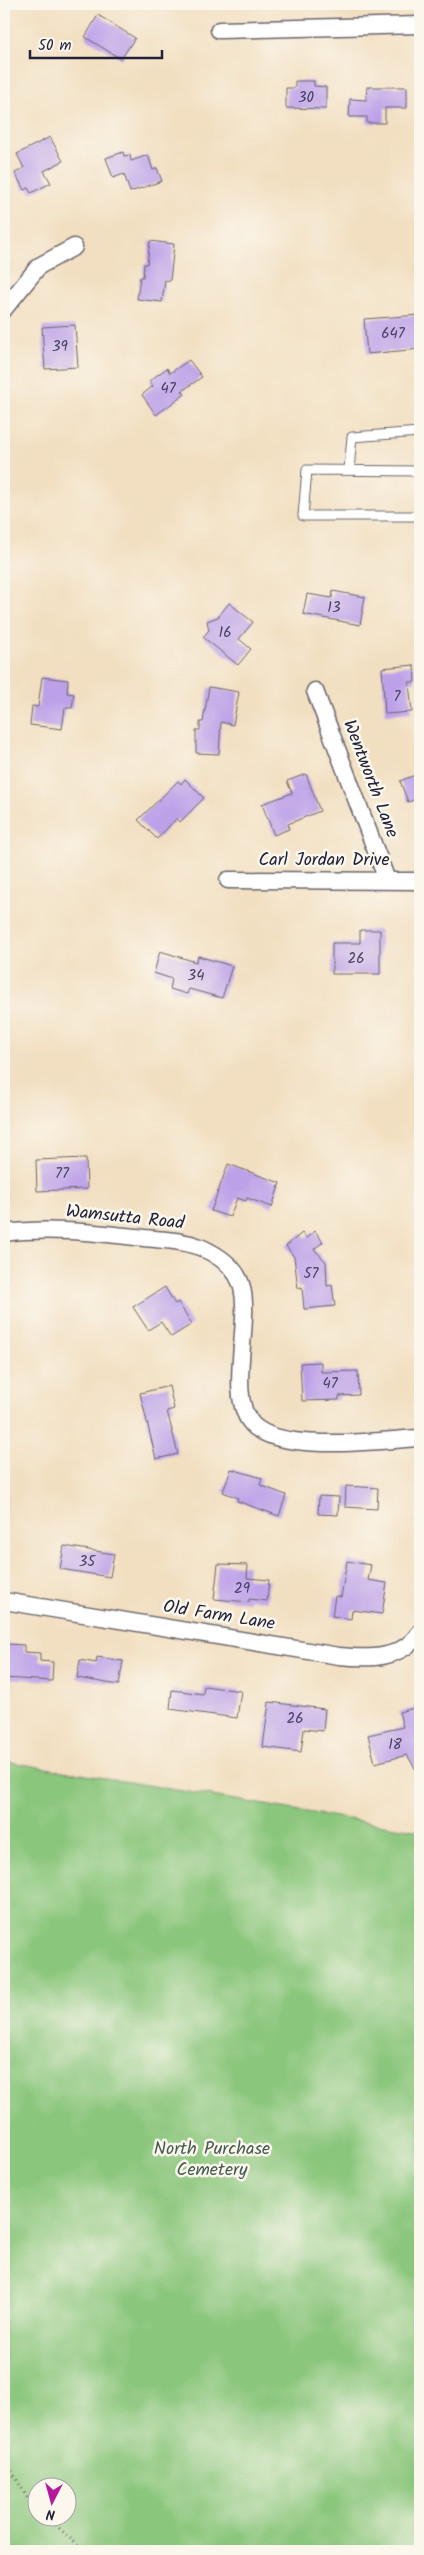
<svg xmlns="http://www.w3.org/2000/svg" width="424" height="2555" font-family="Kalam,sans-serif">
<style>
.green{fill:#8ac67b;stroke:#56745b;fill-rule:evenodd}
.building{fill:#bca0e8}
.lines{fill:none;stroke-linecap:round;stroke-linejoin:round}
.service-casing{stroke:#6b646a;stroke-width:11}
.minor-casing{stroke:#6b646a;stroke-width:19}
.path{stroke:#6b646a;stroke-width:3;stroke-dasharray:1 4;stroke-linecap:butt}
.service{stroke:#fff;stroke-width:9}
.minor{stroke:#fff;stroke-width:16}
.labels{text-anchor:middle;dominant-baseline:central;stroke-width:5;stroke-linejoin:round;paint-order:stroke}
.number-label{font-size:15px;fill:#484266}
.street-label{font-size:18px;fill:#22223b;stroke:#fbf7ec}
.park-label{font-size:18px;fill:#465b51;stroke:#fbf7ec}
</style>
<rect width="100%" height="100%" fill="#fbf7ec"/>
<filter id="ink" filterUnits="userSpaceOnUse"><feTurbulence type="fractalNoise" baseFrequency=".02" numOctaves="2"/><feDisplacementMap in="SourceGraphic" scale="10" xChannelSelector="R" yChannelSelector="G"/><feConvolveMatrix kernelMatrix="1 2 1 2 8 2 1 2 1" color-interpolation-filters="sRGB"/></filter>
<filter id="wash" filterUnits="userSpaceOnUse"><feTurbulence type="fractalNoise" baseFrequency=".0096" numOctaves="4" result="noise"/><feDisplacementMap in="SourceGraphic" scale="20" xChannelSelector="R" yChannelSelector="G"/><feGaussianBlur stdDeviation="1.12" result="paint"/><feColorMatrix in="noise" values="0 0 0 0 0 0 0 0 0 0 0 0 0 0 0 0 0 1.4 0 .05"/><feComposite in="paint" operator="in"/></filter>
<g filter="url(#wash)">
<rect width="100%" height="100%" fill="#f2dfc1"/>
<path class="green" d="M4,1761L420,1831V2551H4ZM38,2488H68V2518H38Z"/>
<g id="blocks">
<path class="building" d="M98,15L135,38L121,59L85,37Z
M295,81H314V86L326,87V109L286,108V88H295Z
M367,87H407V108H385V123H367V117H349L350,99L366,100Z
M50,137L63,161L44,171L51,183L31,193L28,188L24,190L15,173L24,168L17,154Z
M123,152L124,156L130,155L131,161L148,155L153,170L157,168L162,181L130,192L124,174L113,178L106,158Z
M150,241L174,244L170,281L165,280L162,302L137,299L140,277H143L144,264H147Z
M420,315V349L367,354L364,319Z
M75,325L78,367L45,369L42,327Z
M189,360L202,377L182,391L185,394L156,415L142,395L153,386L149,381L167,368L170,373Z
M333,591L365,597L360,625L303,614L307,594L332,598Z
M229,603L253,622L239,639L251,649L238,665L203,637L209,630L207,621L218,617Z
M414,665L415,682H409L412,712L385,714L382,668Z
M42,677L68,680L67,693L74,694L72,708H65L62,729L30,725L32,706L38,707Z
M209,687L239,692L233,725L221,722L219,754L196,753V730H200V722H203Z
M420,773V798L408,802L400,781Z
M306,774L320,811L288,824L289,829L274,835L262,804L292,793L287,781Z
M185,779L204,798L180,822L177,818L157,839L138,820L178,781L181,784Z
M360,930H380V974H332V943H360Z
M160,951L196,962L198,956L232,966L222,998L189,989L187,994L170,989L172,979L154,973Z
M86,1158L87,1189L37,1191L36,1160Z
M228,1164L280,1183L272,1207L247,1198L246,1201L237,1198L230,1217L211,1211Z
M315,1231L323,1242L314,1249L326,1262L327,1286L332,1285L335,1306L304,1309L302,1287L298,1288L294,1257L286,1246L302,1233L306,1238Z
M165,1287L175,1304L178,1302L192,1324L171,1337L161,1322L148,1330L133,1307Z
M321,1362V1372L358,1371L359,1395L339,1396V1400L302,1401L300,1363Z
M169,1386L174,1409L167,1411L178,1454L156,1459L140,1393Z
M231,1469L262,1478L260,1485L286,1495L279,1516L237,1501L238,1498L223,1492Z
M346,1486L378,1488L377,1509L345,1507Z
M319,1496L339,1497L338,1515L318,1514Z
M64,1546L114,1554L110,1577L60,1569Z
M347,1561L371,1565L368,1580L387,1583L382,1614L352,1610L351,1619L332,1616L335,1596L341,1597Z
M218,1564L248,1565L247,1578L269,1580L267,1601L249,1599V1602L214,1599Z
M8,1644L24,1645V1652L40,1653V1661L53,1662L52,1681L4,1678V1663H7Z
M97,1657L123,1661L119,1685L77,1678L80,1660L96,1663Z
M204,1686L241,1691L237,1718L170,1709L172,1690L203,1694Z
M269,1702L325,1709L323,1731L304,1729L301,1752L263,1747Z
M418,1707L420,1715V1776L407,1755L375,1763L368,1735L403,1727L399,1712Z"/>
</g>
</g>
<g filter="url(#ink)">
<use href="#blocks" fill-opacity="0" stroke="#6b646a" stroke-width="1"/>
<g class="lines">
<g class="service-casing">
<path id="service" d="M349,470L352,437L420,432
M420,471L307,470L303,516H420"/>
</g>
<g class="minor-casing">
<path id="minor" d="M219,30L420,25
M4,309L39,266L74,247
M315,691L387,880
M228,880L420,881
M4,1233C50,1227 98,1233 144,1238C162,1240 183,1240 200,1247C216,1254 235,1266 241,1284C253,1321 225,1397 253,1425C282,1454 381,1440 420,1438
M4,1601L339,1656C370,1659 401,1660 420,1632"/>
</g>
<path class="path" d="M4,2458L28,2499L38,2507
M48,2518L84,2551"/>
<use href="#service" class="service"/>
<use href="#minor" class="minor"/>
</g>
</g>
<g class="labels">
<g class="number-label">
<text x="306" y="98">30</text>
<text x="393" y="334">647</text>
<text x="60" y="347">39</text>
<text x="168" y="389">47</text>
<text x="334" y="608">13</text>
<text x="225" y="633">16</text>
<text x="397" y="697">7</text>
<text x="356" y="959">26</text>
<text x="196" y="976">34</text>
<text x="62" y="1174">77</text>
<text x="311" y="1274">57</text>
<text x="330" y="1384">47</text>
<text x="87" y="1562">35</text>
<text x="242" y="1589">29</text>
<text x="295" y="1719">26</text>
<text x="395" y="1745">18</text>
</g>
<g class="street-label">
<text transform="translate(370 779) rotate(69)">Wentworth Lane</text>
<text x="324" y="860">Carl Jordan Drive</text>
<text transform="translate(125 1218) rotate(6)">Wamsutta Road</text>
<text transform="translate(219 1616) rotate(9)">Old Farm Lane</text>
</g>
<g class="park-label">
<text x="212" y="2149">North Purchase<tspan x="212" dy="21">Cemetery</tspan></text>
</g>
</g>
<rect width="424" height="2555" fill="none" stroke="#fbf7ec" stroke-width="20"/>
<g transform="translate(52 2502) rotate(186)"><circle r="24" fill="#fbf7ec" stroke="#a4a2a5"/>
<path d="M0-4L9 19L0 12L-9 19Z" fill="#b5179e"/>
<text y="-8" font-size="14" font-weight="bold" text-anchor="middle" fill="#22223b">N</text>
</g>
<path d="M30 50v8h132v-8" fill="none" stroke="#22223b" stroke-width="2.5"/>
<text x="38" y="50" font-size="15" fill="#22223b" stroke="#fbf7ec" stroke-width="4" paint-order="stroke">50 m</text>
</svg>
